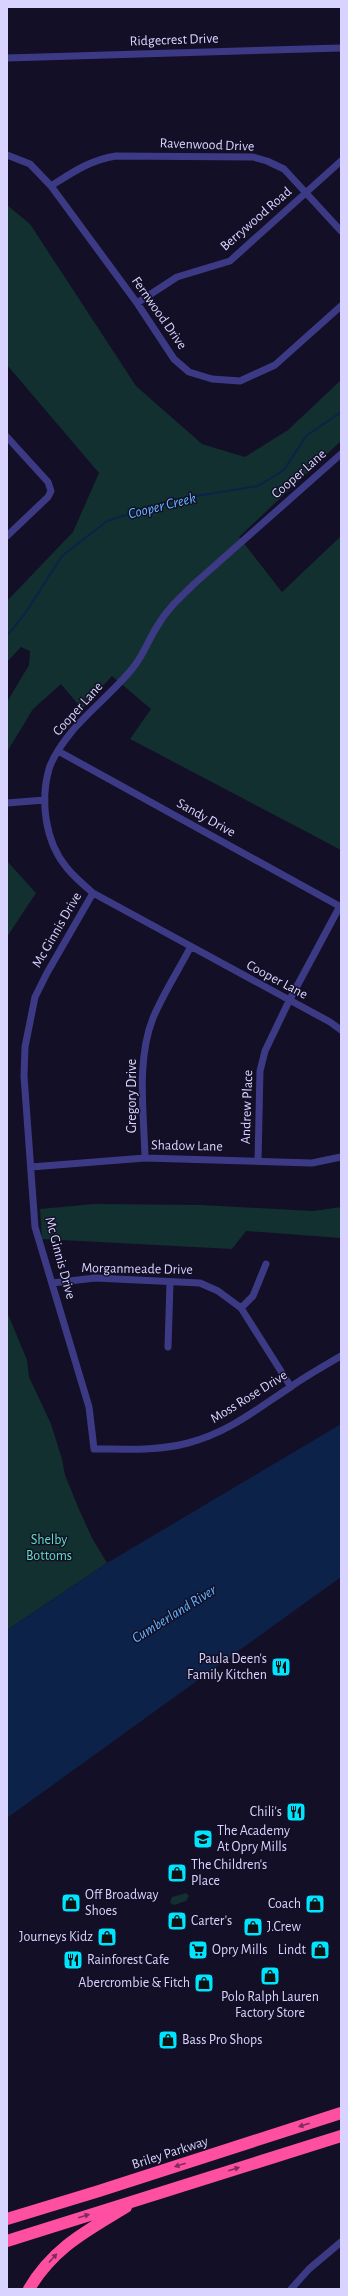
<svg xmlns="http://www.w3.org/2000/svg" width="348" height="2296" font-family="'Alegreya Sans',sans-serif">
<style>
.green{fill:#12302f}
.water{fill:#0c2248}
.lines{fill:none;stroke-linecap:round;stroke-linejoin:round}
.stream{stroke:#0c2248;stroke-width:2}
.street{stroke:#3d3a85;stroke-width:7}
.highway{stroke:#ff4fa3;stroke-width:12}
.oneway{fill:#7d2c5e}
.labels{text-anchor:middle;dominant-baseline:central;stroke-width:3;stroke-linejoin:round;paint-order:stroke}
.street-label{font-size:14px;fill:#d9d4ff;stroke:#130f26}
.park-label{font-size:14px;fill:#5fe0c0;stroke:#130f26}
.poi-label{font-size:14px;fill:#d9d4ff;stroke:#130f26;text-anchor:start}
.water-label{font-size:15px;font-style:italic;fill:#62b6ff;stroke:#130f26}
</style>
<rect width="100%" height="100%" fill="#130f26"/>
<path class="green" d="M7,205L30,224L136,386L202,444L245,457L288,430L341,380V441L239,537L282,592L341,536V850L130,739L151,709L112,676L82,709L61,684L33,709L7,752V702L29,665L30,651L21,647L7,662V601L73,532L99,473L7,365Z
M7,861L36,893L7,937Z
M94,1204L201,1205L313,1211L341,1207V1238L246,1231L232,1249L42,1239L40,1209Z
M7,1312L27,1360L29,1377L51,1424L62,1459L65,1475L78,1507L92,1538L107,1563L7,1630Z
M186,1893L189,1896L186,1901L174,1905L170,1903L172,1897Z"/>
<path class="water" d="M341,1424V1577L7,1818V1630L107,1563Z"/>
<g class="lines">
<path class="stream" d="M7,636L26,612L62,556L107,521L178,499L258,486L284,470L306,436L341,412"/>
<path class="street" d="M7,58L341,48
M7,155L30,164L51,186L137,303L174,359L189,372L212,379L240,381L275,365L341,306
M51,186C73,172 90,160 116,156L253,157L267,161L284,169L341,231
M137,303L177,277L230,261L341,161
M7,437L48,482L51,491L48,497L7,536
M341,454L194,584C181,597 167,609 158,625C148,640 144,655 132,669C114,691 91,709 73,730C64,741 53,756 49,769C40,801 45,842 67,868C74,877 84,885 93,893L330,1022L341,1030
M58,751L341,907
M7,803L45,800
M93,893L47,973L35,997L25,1047L24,1076L35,1227L89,1407L94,1449C125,1449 158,1451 188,1443C227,1433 256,1410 289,1388C306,1376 324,1366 341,1356
M145,1158C144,1113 136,1061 153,1018C163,994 178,971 190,948
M258,1161L260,1071L265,1051L289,1001L340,906
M31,1167L145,1158L312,1163L341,1157
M52,1283L95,1278L200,1283L218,1291L241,1308L291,1387
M241,1308L253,1296L266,1264
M168,1347L170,1283
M291,2289L309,2269L341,2242"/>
<path class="highway" d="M7,2219L99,2191L341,2113
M7,2241L341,2136
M29,2289C54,2247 87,2231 126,2207"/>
</g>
<defs><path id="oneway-solid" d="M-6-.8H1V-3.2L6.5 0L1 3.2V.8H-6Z"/></defs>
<g class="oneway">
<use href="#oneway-solid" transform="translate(304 2125) rotate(162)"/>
<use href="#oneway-solid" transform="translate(180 2165) rotate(162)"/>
<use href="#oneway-solid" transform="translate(234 2169) rotate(-17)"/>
<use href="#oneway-solid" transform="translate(84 2216) rotate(-17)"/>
<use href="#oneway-solid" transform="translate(53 2258) rotate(-48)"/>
</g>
<defs>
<g id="restaurant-square" transform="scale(1)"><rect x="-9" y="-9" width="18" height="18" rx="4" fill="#00e5ff" stroke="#130f26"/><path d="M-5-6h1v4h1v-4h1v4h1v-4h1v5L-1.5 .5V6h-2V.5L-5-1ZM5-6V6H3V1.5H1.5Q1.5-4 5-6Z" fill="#111"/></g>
<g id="school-square" transform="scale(1)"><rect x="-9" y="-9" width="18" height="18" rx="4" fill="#00e5ff" stroke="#130f26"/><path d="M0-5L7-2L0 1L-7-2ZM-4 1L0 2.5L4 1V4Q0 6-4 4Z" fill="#111"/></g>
<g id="shop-square" transform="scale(1)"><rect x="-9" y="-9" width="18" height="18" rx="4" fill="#00e5ff" stroke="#130f26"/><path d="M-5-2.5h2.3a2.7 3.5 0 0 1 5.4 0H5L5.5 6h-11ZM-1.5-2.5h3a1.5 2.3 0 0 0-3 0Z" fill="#111"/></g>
<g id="supermarket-square" transform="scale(1)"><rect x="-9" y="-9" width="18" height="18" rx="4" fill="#00e5ff" stroke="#130f26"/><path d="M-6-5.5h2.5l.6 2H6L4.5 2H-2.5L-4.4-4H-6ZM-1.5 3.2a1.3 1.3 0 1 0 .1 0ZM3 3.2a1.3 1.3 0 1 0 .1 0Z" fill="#111"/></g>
</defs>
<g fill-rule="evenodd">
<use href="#restaurant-square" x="281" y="1667"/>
<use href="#restaurant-square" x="296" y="1812"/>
<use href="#school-square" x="203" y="1839"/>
<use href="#shop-square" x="177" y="1873"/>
<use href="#shop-square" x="71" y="1903"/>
<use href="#shop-square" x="315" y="1904"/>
<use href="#shop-square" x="177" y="1921"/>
<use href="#shop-square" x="253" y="1927"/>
<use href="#shop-square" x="107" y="1937"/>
<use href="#supermarket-square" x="198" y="1950"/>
<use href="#shop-square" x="320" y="1950"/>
<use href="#restaurant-square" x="73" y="1960"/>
<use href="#shop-square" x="270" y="1976"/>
<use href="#shop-square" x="204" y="1983"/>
<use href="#shop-square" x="168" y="2040"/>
</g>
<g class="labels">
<g class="street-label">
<text transform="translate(174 40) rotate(-2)">Ridgecrest Drive</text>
<text transform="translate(207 145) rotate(2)">Ravenwood Drive</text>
<text transform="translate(256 219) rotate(-41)">Berrywood Road</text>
<text transform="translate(159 313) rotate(55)">Fernwood Drive</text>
<text transform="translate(299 474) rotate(-41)">Cooper Lane</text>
<text transform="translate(78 709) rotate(-48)">Cooper Lane</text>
<text transform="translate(206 818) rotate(29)">Sandy Drive</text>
<text transform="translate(57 930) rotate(-60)">Mc Ginnis Drive</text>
<text transform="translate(277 980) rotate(28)">Cooper Lane</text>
<text transform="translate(132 1096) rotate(-90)">Gregory Drive</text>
<text transform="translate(247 1107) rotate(-88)">Andrew Place</text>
<text transform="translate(187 1146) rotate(1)">Shadow Lane</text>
<text transform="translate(60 1258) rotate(75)">Mc Ginnis Drive</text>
<text transform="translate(137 1269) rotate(1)">Morganmeade Drive</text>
<text transform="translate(249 1397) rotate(-32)">Moss Rose Drive</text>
<text transform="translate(170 2153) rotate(-18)">Briley Parkway</text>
</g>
<g class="park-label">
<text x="49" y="1540">Shelby<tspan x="49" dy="16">Bottoms</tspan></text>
</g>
<g class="poi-label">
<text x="267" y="1659" text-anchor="end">Paula Deen's<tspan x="267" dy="16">Family Kitchen</tspan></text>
<text x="282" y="1812" text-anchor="end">Chili's</text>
<text x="217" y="1831">The Academy<tspan x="217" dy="16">At Opry Mills</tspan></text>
<text x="191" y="1865">The Children's<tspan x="191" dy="16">Place</tspan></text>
<text x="85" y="1895">Off Broadway<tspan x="85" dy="16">Shoes</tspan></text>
<text x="301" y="1904" text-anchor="end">Coach</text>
<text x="191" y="1921">Carter's</text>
<text x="267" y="1927">J.Crew</text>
<text x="93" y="1937" text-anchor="end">Journeys Kidz</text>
<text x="212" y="1950">Opry Mills</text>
<text x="306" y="1950" text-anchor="end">Lindt</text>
<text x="87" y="1960">Rainforest Cafe</text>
<text x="190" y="1983" text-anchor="end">Abercrombie &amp; Fitch</text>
<text x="270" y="1997" text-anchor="middle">Polo Ralph Lauren<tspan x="270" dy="16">Factory Store</tspan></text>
<text x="182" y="2040">Bass Pro Shops</text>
</g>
<g class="water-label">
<text transform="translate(162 506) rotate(-14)">Cooper Creek</text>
<text transform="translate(174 1614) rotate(-32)">Cumberland River</text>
</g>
</g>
<rect width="348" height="2296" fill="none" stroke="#d9d4ff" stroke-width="16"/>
</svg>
